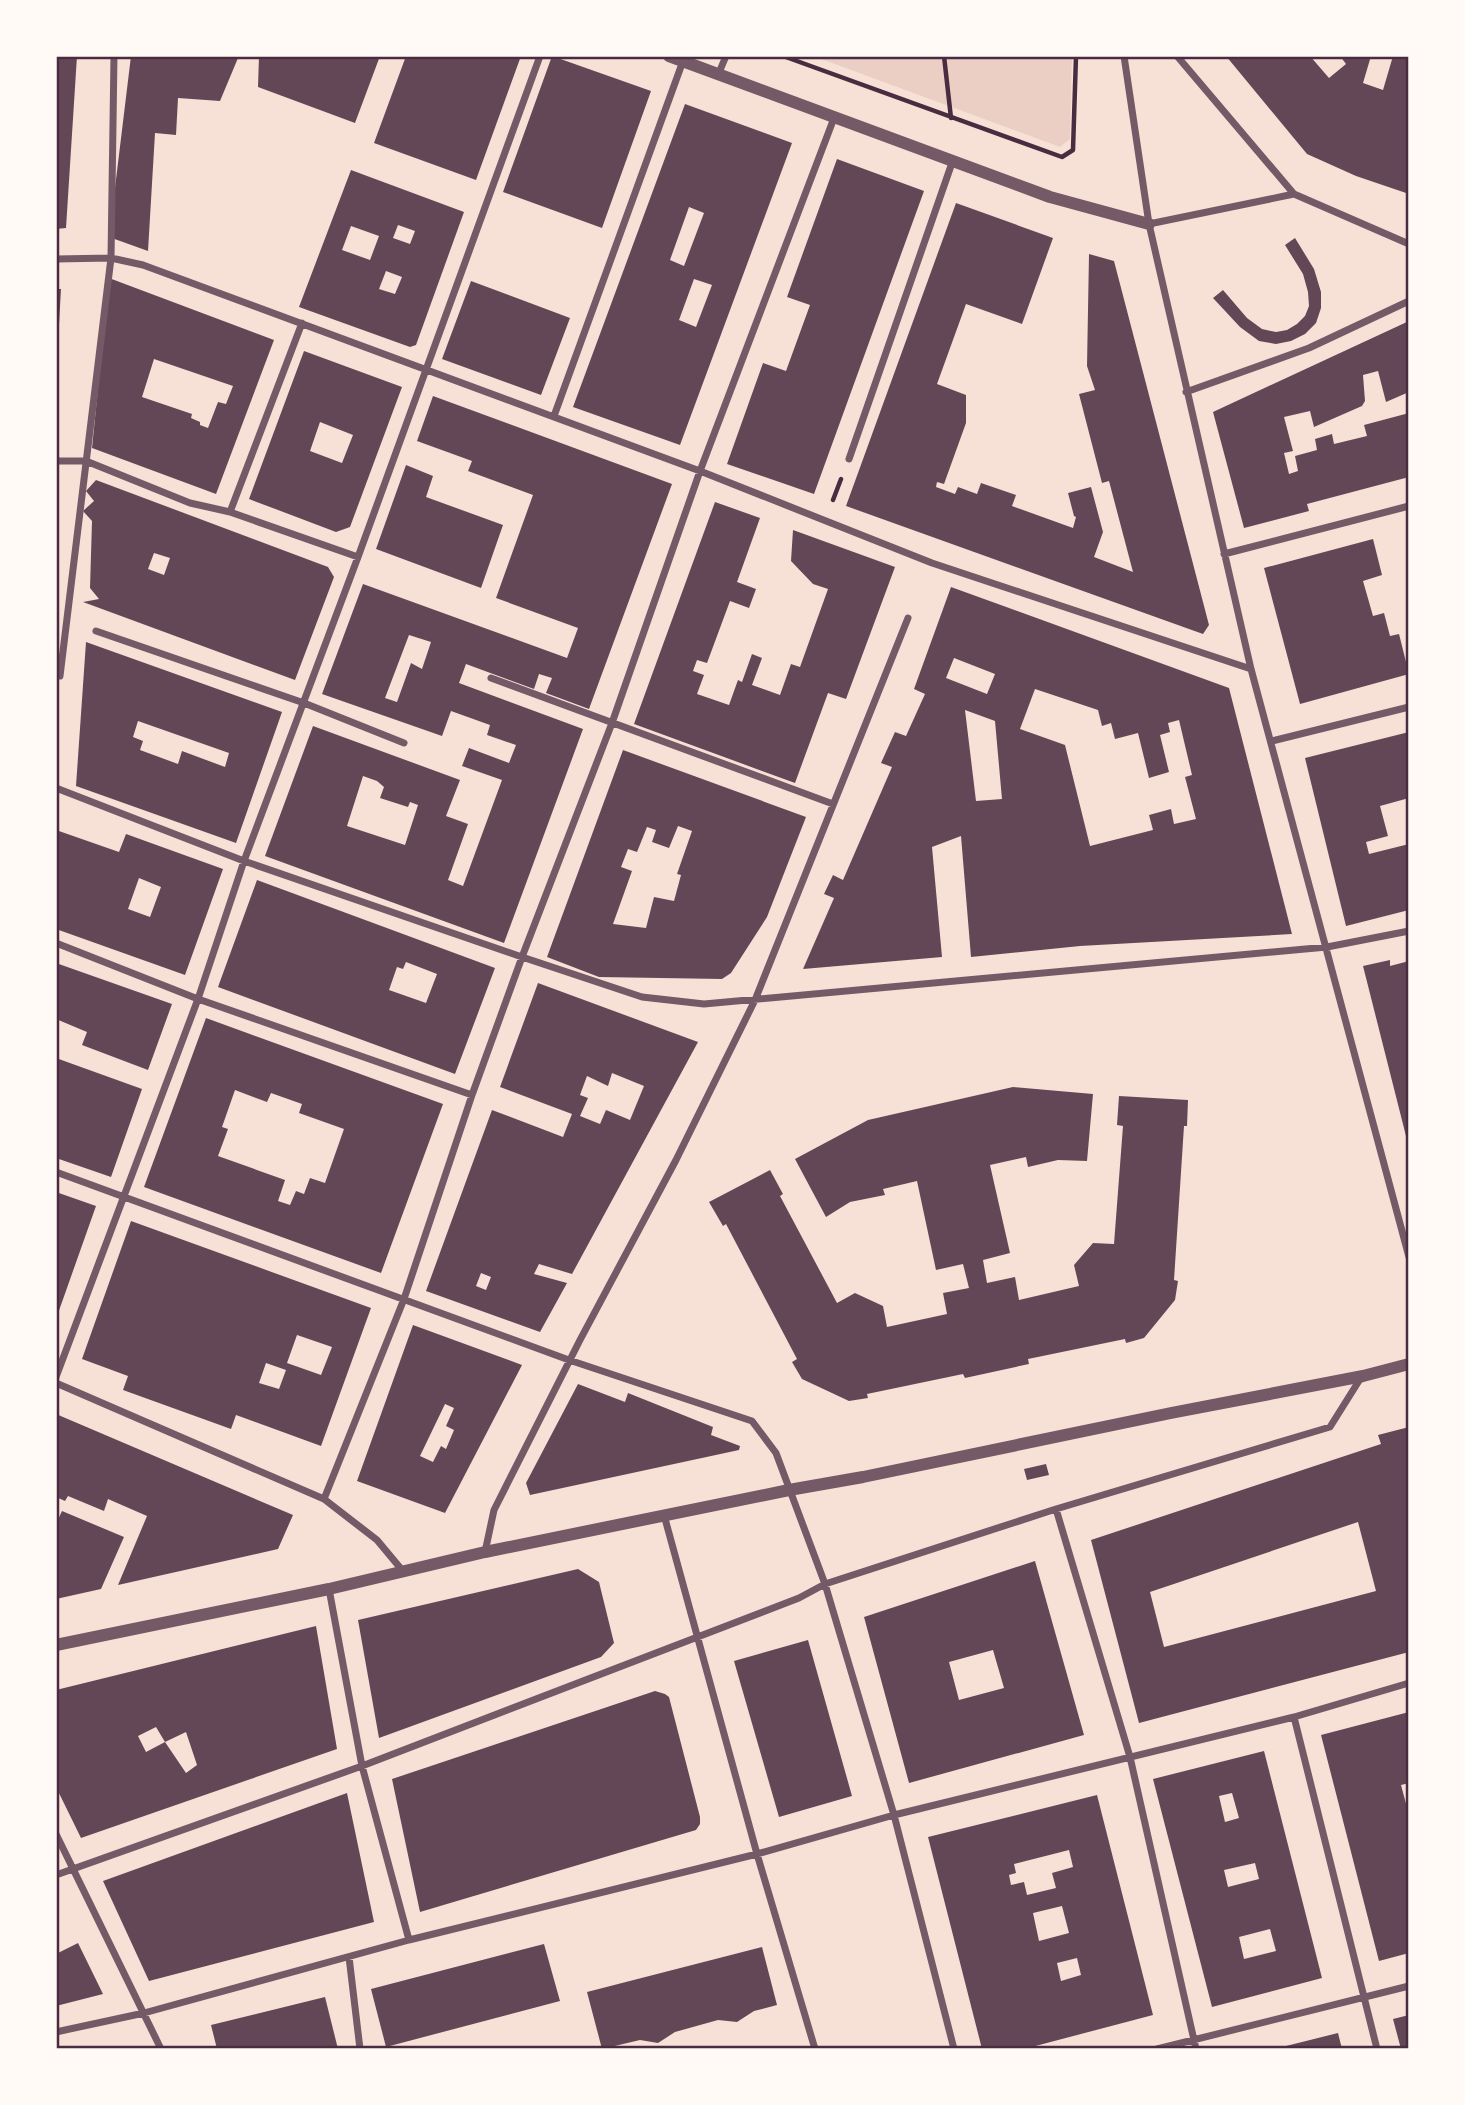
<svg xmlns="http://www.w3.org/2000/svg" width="1465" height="2105" font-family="'Asap Condensed',sans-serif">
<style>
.green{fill:#ebcfc5}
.building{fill:#644757;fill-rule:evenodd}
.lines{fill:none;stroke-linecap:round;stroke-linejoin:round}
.path{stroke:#4a2c40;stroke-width:4.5}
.minor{stroke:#755966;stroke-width:7}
.tertiary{stroke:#755966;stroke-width:12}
.neatline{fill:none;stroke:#4a2c40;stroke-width:2.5}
</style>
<rect width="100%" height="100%" fill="#f7e1d7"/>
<path class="green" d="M813,56H1072L1070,139L1060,147Z"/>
<path class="building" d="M56,56H77L66,228L56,229Z
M131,56L238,58L220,101L178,98L176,135L155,133L148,251L109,237Z
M259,56H380L355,123L258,87Z
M406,56H521L476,180L374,143Z
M552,56L651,91L602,228L503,192Z
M1226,56H1310L1329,78L1346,64L1340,56H1371L1363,83L1383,90L1393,56H1409V194L1356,176L1307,154Z
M685,104L792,143L680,445L573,407ZM689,207L704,213L684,266L670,260ZM694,279L712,285L696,327L679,320Z
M837,159L924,191L814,494L727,464L763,363L786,371L810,305L787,297Z
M351,170L464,212L416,345L410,347L299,307ZM398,225L415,231L410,244L393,238ZM351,226L379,236L370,260L342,250ZM386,271L402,277L395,294L379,289Z
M956,203L1053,238L1022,324L966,304L937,384L966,395V423L944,484L937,482L936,487L955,494L958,487L977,494L981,483L1016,495L1012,506L1073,528L1076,517L1074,516L1068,493L1091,487L1103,532L1094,557L1133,572L1109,481L1102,483L1079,394L1095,390L1087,366L1089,254L1114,261L1209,625L1203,634L846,506Z
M1295,238L1314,269L1321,292V308L1316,323L1305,334L1291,341L1276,344L1259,341L1240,327L1213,298L1223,290L1247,318L1262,329L1276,332L1287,330L1297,324L1305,316L1309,306L1308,292L1303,274L1285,245Z
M109,278L274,340L216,494L92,448ZM154,359L233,386L226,404L218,402L208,428L200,425V422L191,418L192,414L142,397Z
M471,281L570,318L541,395L442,359Z
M56,289H61L58,342H56Z
M1409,321V392L1386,402L1378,371L1363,375L1365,401L1362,406L1314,427L1310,411L1284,417L1293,451L1284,453L1289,474L1298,471L1295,456L1317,450L1315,439L1332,434L1334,444L1367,436L1364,425L1409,413V477L1307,504L1309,511L1244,528L1213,412Z
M304,351L402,387L350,527L336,532L249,499ZM320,422L353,435L342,463L310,451Z
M433,396L672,484L589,709L546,693L552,678L539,674L534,689L466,664L459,683L583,729L504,943L265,856L313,726L460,780L446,816L468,824L448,880L463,886L502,780L462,766L469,748L509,763L516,745L487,735L490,725L451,711L442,736L322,694L363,584L567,658L578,628L496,598L533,495L468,471L472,461L417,441ZM409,635L431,642L422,669L411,663L397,702L385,698ZM363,776L377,781L384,787L380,798L408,807L410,802L418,805L405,845L347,826Z
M406,465L433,476L426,497L503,525L481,588L376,549Z
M96,480L328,567L334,577L295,680L83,602L99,599L90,588L92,521L83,511L94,501L86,491ZM154,553L170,558L164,575L148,569Z
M715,502L760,518L737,582L756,589L749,608L730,601L707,663L697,660L693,671L704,675L697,694L729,705L738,680L742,682L752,654L762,658L752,685L780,695L791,664L800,667L828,589L813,584L791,561L793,530L895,567L846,699L828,693L795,783L634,724Z
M1373,539L1382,575L1363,581L1373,616L1384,613L1390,636L1399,634L1409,674L1300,704L1264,568Z
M951,587L1229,688L1292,934L1080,946L971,957L961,836L932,847L942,957L803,969L834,898L824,894L833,875L843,880L892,767L881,763L895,732L906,736L925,694L914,689ZM954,658L995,674L987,694L946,678ZM1035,689L1098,710L1102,726L1111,723L1115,739L1138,733L1149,778L1169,772L1160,735L1170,732L1168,723L1179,720L1192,775L1185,777L1196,819L1174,824L1171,809L1149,815L1153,830L1090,846L1065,745L1020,729ZM965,710L995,721L1002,799L976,801Z
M86,642L282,712L236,843L76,786ZM138,721L229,753L225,767L182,751L178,764L140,750L143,741L133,737Z
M1409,732V798L1380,806L1388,836L1366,842L1369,854L1409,844V910L1346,926L1305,758Z
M623,750L806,817L767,917L731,973L722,979L599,977L547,957ZM678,826L692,831L677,874L681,875L674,901L654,897L646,928L613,924L632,871L621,867L628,849L637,852L647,827L656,830L652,842L669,848Z
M56,830L119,852L126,834L223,869L185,975L56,929ZM139,878L161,887L150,917L128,909Z
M257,880L495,968L455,1074L218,987ZM406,962L437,974L426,1003L389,990L397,967L403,969Z
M1390,960V966L1409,961L1408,1144L1363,966Z
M56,963L172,1004L148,1070L82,1045L87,1032L56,1019Z
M538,983L698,1042L572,1274L539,1264L534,1274L567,1283L540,1332L426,1291L492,1110L563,1137L572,1114L500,1087ZM612,1073L644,1086L630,1120L606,1110L600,1124L580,1116L588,1098L580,1095L587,1076L608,1086ZM481,1273L491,1277L486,1290L476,1286Z
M206,1018L443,1104L381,1273L144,1187ZM235,1090L267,1102L271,1093L302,1104L299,1113L344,1129L325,1183L310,1178L304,1194L296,1191L290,1205L278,1201L285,1180L218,1156L228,1129L222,1127Z
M56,1058L142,1089L111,1177L56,1158Z
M1013,1087L1093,1094L1087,1161L1058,1160L1028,1167L1026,1157L990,1165L1010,1253L983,1260L987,1283L1015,1277L1019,1300L1079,1286L1074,1265L1093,1243L1114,1244L1123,1126L1117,1125L1119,1096L1188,1100L1187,1126H1184L1174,1280L1178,1281L1175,1300L1144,1338L1126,1343L1125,1339L1028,1359L1029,1364L965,1378L963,1374L867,1394L868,1398L849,1401L802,1379L792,1362L797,1359L726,1224L723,1226L709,1202L770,1170L783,1194L780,1196L837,1303L855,1293L883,1306L887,1327L947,1314L943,1293L969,1288L963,1264L936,1270L917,1181L883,1189L885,1195L850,1202L826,1217L795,1159L868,1120Z
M56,1192L96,1206L56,1319Z
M131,1221L371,1308L321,1446L236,1415L231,1429L123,1390L128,1376L82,1359ZM297,1335L332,1347L321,1375L287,1363ZM266,1363L286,1370L279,1389L259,1383Z
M413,1325L522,1365L445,1513L357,1481ZM445,1404L454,1408L446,1426L454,1430L446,1449L441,1446L433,1462L420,1456Z
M578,1384L625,1402L628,1393L713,1427L711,1435L740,1446L739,1450L530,1495L526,1483Z
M56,1414L293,1515L278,1549L118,1585L147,1516L108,1499L104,1511L68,1496L65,1501L56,1497Z
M1409,1427V1652L1139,1723L1091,1540L1381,1444L1378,1435ZM1358,1522L1376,1591L1164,1647L1150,1592Z
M1046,1464L1049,1475L1027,1480L1024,1469Z
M62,1511L124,1537L101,1589L56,1599V1524Z
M1035,1561L1084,1735L909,1783L864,1617ZM993,1650L1004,1688L959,1700L949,1662Z
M578,1569L599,1582L614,1643L601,1657L379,1738L358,1620Z
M316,1626L337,1749L81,1838L56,1787V1690ZM156,1727L165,1742L186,1732L197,1765L186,1773L165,1742L146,1752L138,1736Z
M808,1640L852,1796L779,1817L734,1661Z
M655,1691L665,1694L669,1697L700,1817V1824L696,1830L420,1912L392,1779Z
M1409,1712V1783L1401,1785L1409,1815V1953L1379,1961L1321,1735Z
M1264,1751L1322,1978L1212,2007L1153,1779ZM1232,1793L1239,1818L1225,1822L1219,1796ZM1255,1863L1259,1879L1228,1887L1224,1870ZM1270,1929L1276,1951L1244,1959L1239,1937Z
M347,1793L374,1922L149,1981L103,1881Z
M1097,1795L1153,2015L1024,2049H982L928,1837ZM1069,1850L1073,1867L1052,1873L1056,1888L1027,1895L1024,1882L1011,1885L1009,1875L1016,1873L1014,1864ZM1062,1906L1069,1933L1039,1941L1033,1913ZM1077,1958L1081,1975L1061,1981L1057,1963Z
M78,1943L103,1994L56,2006V1954Z
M544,1944L560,2001L386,2047L371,1989Z
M762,1947L777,2005L754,2011L737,2022L718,2020L675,2032L658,2043L640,2040L602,2049L587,1992Z
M325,1997L338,2049H217L211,2025Z
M1409,2015V2049H1401L1393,2019Z
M1338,2033L1342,2049H1279L1278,2048Z"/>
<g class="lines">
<path class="path" d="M783,56L1062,157L1073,150L1076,56
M944,56L951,118
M833,500L841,479"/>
<path class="minor" d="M1124,56L1149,224L1251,669L1409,1257
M1177,56L1294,194L1409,244
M718,75L726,56
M1149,224L1294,194
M56,259L111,258L143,265L700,471L932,563L1251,669
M302,323L230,512L358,557
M1186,392L1309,348L1409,301
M554,416L683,61
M849,459L953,160
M56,461H86L190,503L230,512
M1224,554L1409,506
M96,631L304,703L404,743
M60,676L111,258L114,56
M491,678L833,804
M1272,741L1409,707
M56,788L244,861L522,957L642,997L704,1004L1327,947L1409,931
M56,943L198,999L472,1095
M56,1172L569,1360L752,1421L776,1453L825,1584L894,1815L954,2049
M56,1377L198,999L244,861L358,557L540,56
M56,1383L324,1499L377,1540L402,1570
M324,1499L404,1299L472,1095L522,957L612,723L700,471L834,118
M1056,1509L1130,1757L1196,2049
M664,1515L757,1854L815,2049
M485,1552L494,1510L580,1340L676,1160L755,1000L908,618
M329,1589L362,1766L409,1940
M1294,1717L1377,2049
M56,1834L161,2049
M56,1875L362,1766L799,1598L825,1584L1056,1509L1330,1427L1362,1376
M349,1957L360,2049
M56,2032L144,2013L409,1940L757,1854L894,1815L1294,1717L1409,1683
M1157,2049L1409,1986"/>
<path class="tertiary" d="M669,56L1050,197L1149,224
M56,1645L329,1589L485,1552L789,1490L863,1477L1171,1413L1363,1376L1409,1364"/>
</g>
<rect width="1465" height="2105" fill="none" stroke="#fffaf5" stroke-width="116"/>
<rect x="58" y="58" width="1349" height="1989" class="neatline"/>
</svg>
